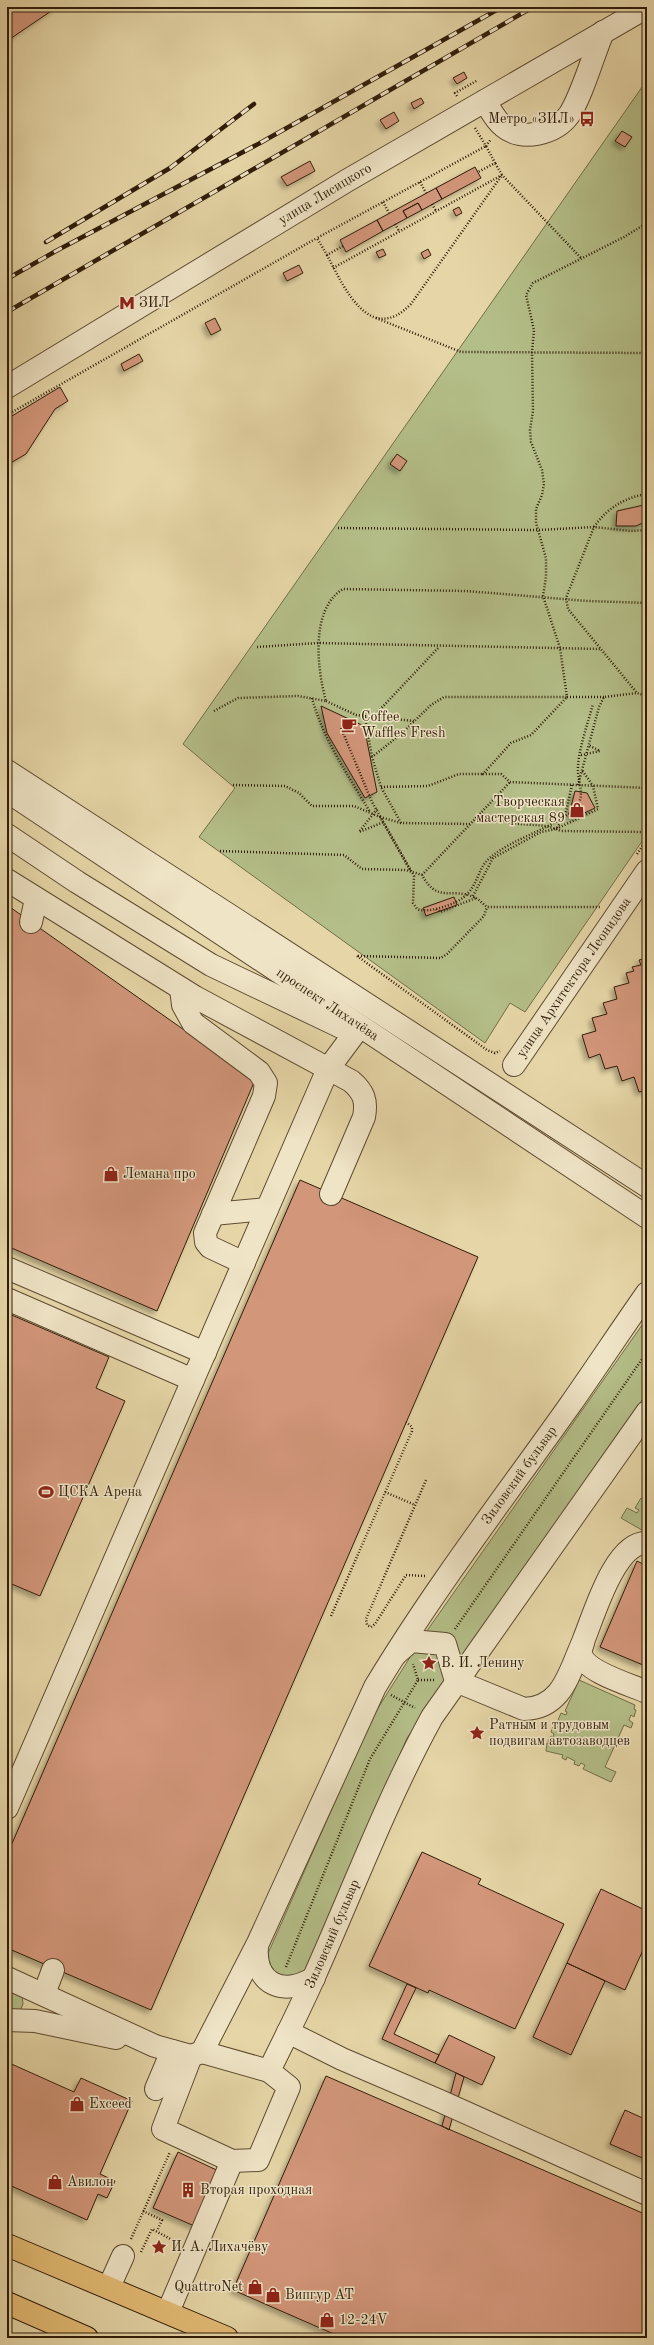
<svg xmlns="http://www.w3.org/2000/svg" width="654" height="2345" font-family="'Old Standard TT',serif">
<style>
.green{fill:#b4be88;stroke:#726e49}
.building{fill:#d2967a;stroke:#301d0a;filter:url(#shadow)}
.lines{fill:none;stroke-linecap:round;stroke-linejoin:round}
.minor-casing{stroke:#5e4b31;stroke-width:24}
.major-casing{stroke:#301d0a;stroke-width:24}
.path{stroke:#301d0a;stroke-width:2.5;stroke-dasharray:1 2;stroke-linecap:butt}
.minor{stroke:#efe4c6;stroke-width:22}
.major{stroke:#e3bb74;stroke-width:22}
.rail-casing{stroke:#301d0a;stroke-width:4.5}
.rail{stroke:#efe4c6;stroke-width:3;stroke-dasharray:9;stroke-linecap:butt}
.path-bridge{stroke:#301d0a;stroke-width:2.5;stroke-dasharray:1 2;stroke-linecap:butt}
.labels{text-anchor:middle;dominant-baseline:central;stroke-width:3;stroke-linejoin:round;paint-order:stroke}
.poi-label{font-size:14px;fill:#301d0a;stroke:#efe4c6;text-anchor:start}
.street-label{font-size:14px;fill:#301d0a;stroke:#efe4c6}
</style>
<defs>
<filter id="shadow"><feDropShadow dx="-3.5" dy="3.5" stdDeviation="2" flood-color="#0004"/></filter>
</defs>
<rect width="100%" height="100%" fill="#e6d6a7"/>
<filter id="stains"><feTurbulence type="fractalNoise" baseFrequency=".005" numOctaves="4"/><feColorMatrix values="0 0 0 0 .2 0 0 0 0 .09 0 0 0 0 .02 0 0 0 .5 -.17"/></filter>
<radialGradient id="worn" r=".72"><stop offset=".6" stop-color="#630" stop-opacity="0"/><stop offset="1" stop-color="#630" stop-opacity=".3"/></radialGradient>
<path class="green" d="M647,80V834L525,1012L510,1003L485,1043L199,837L235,788L183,744Z
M647,1318V1393L407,1738L304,1977L280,1980L266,1958L373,1716L424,1635Z
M641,1498L647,1502V1533L621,1518L627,1508L637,1513L639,1510L635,1508Z
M579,1680L635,1705L634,1709L636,1710L634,1717L631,1715L629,1720L633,1723L631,1728L624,1725L605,1767L616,1772L611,1782L583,1769L585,1765L581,1763L579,1766L574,1764L575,1761L567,1757L566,1760L562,1758L563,1755L546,1751L547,1743L550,1744L548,1741L551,1736L553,1737L554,1734L551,1732L553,1727L556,1728L560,1721L558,1720L561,1713L566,1715L567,1712L565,1711Z
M7,1988L22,1996L23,2004L20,2011L7,2014Z"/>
<path class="building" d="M7,7H57L7,41Z
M464,72L467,78L457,84L453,78Z
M421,98L424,103L414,109L411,103Z
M394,112L399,121L386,129L380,120Z
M622,131L632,137L625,147L615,141Z
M310,161L315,171L287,186L281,177Z
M475,167L481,178L442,199L436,188Z
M436,188L442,199L422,210L418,203L403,211L407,218L383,231L377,220Z
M418,203L422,210L407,218L403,211Z
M459,207L462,213L456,216L453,210Z
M377,220L383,231L346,252L340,240Z
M383,249L386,255L379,258L376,252Z
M428,249L431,255L424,259L421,253Z
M299,265L303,273L287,281L283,273Z
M215,318L221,330L211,335L205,323Z
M139,354L143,361L124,371L121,364Z
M60,387L68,401L55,409L26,454L7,465V419Z
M397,454L407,461L400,471L390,464Z
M644,505L647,521L636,526H616L617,511Z
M321,706L364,726L377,792L365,798L327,733Z
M575,791L587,793L595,808L574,818L569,815Z
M454,897L457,905L426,916L423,908Z
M7,905L255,1080L157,1311L7,1246Z
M647,958V1090L639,1092L634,1077L622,1081L617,1066L605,1069L600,1054L589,1058L582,1035L596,1031L592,1018L607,1014L603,1003L617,999L614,987L629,983L626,973L634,971L632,967L641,965L639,960Z
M300,1180L478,1257L151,2010L7,1948V1855Z
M7,1313L109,1357L96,1388L125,1401L40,1596L7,1582Z
M637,1561L647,1566V1655L643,1665L600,1647Z
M422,1852L481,1879L478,1884L564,1924L515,2029L429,1990L428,1993L369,1966Z
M601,1889L647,1911V1952L643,1950L625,1990L567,1963Z
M567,1963L605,1981L571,2055L533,2037Z
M407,1984L416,1988L394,2034L439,2055L435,2063L382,2039Z
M449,2035L495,2057L482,2085L435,2063Z
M7,2062L74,2092L81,2078L132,2101L100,2174L115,2181L107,2198L98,2194L87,2220L7,2184Z
M456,2073L464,2077L449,2130L442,2126Z
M326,2076L647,2215V2338H343L233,2290Z
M625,2110L647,2120V2160L610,2144Z
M178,2152L223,2173L199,2228L153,2208Z"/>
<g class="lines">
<g class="minor-casing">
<g id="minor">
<path d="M485,101C490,109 495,120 503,126C522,142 555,134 569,115C581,98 594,53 603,32"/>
<path id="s1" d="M7,387L348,180L647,7"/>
<path d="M7,771L647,1186"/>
<path id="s2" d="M7,791L647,1217"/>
<path d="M7,835L77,882L211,965L341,1027"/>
<path d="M7,880L195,997L351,1081C364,1092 367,1101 364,1117L331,1194"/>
<path d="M31,922L36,899"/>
<path d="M181,989L183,1005L193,1023L259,1072L266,1083L264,1096L205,1233L206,1242L210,1247L244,1263"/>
<path id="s3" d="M514,1065L647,871"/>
<path d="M213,1214L267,1209"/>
<path d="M7,1268L205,1353"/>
<path d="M7,1299L193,1380"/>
<path d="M647,1543C615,1541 594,1615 584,1639C583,1644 580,1650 581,1654C585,1672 631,1685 647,1692"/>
<path d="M396,1654L411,1641L445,1644L456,1681"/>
<path d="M456,1681L524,1709C563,1708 569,1672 583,1642"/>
<path d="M7,1808L328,1069L354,1034"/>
<path d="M257,1946C254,1984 283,1997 314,1978"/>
<path d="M7,1978L155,2046L191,2056"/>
<path d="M44,1994L53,1970"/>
<path d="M7,2020L35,2021L116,2038"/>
<path d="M288,2032L342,2059L440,2101L647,2194"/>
<path id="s4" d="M191,2056L202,2052L258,1943L375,1687C434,1589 504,1498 570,1405C596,1368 621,1330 647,1293"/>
<path d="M191,2056L163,2129L232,2161L258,2160L289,2087L269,2071L202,2052"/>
<path id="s5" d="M269,2071C284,2040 300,2009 314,1977C353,1890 386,1801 432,1717L647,1412"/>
<path d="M156,2089L172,2051"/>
<path d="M109,2287L123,2256"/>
<path d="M168,2312L232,2161"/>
</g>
</g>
<g class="major-casing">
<path id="major" d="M7,2245L227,2338
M7,2303L87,2338"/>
</g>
<path class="path" d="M457,96L455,93L478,80
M475,128L486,146L491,139
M420,182L426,193
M383,202L389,213
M432,204L436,211
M395,224L399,231
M343,246L327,255L317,238L486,146L495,163L478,172
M327,255C343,285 369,347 411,304L502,175L495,163
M333,268L502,175L581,258
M376,318L461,352L647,353
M7,415L317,238
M647,494C625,497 606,509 594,527L630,531L647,530
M338,528L539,530L594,527L566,598L568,609L637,693L647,696
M257,647L318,643L601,649
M604,697H567L560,648L543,596L546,577V558L536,523V509L542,495L544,484L542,470L531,442L530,430L533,411L532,352L534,330L526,295L533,283L624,237L647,223
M312,698C323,739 348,775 370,812
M326,701L356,715L373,717L439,647
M214,711L238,698L298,696L326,701C317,669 310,609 343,589L466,591L588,601L647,603
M365,717L372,757
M374,717L414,721
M581,755L600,751L588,745
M233,785L285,786L299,793L312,806H354L380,817L410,870
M572,785L565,816L556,829L598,809L593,786L582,770
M578,785L599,707L604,697L637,693
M381,787L428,786L459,774H483
M377,809L359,832L384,822
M480,814C492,815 500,821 512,823C531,826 543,823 561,831L647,832
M380,817L401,823L470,824
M401,823L381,787L372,757L400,735L431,705L444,697H567L531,735L511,743L483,774H501L510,782L647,788
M220,851L344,855L362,869L406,870L422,875C438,904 451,887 474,897C479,899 483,904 487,907H600
M637,854L647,839
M422,875L510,782
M473,896L493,858L541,832L556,829
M436,909L440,912L476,898
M357,956L487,1050L495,1053L500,1051
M358,956L441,958L447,954L484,916L487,907
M385,1492L415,1505
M425,1576L406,1575L375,1624L371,1627L367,1625L366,1619L426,1480
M331,1616L412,1431V1427L406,1422
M455,1629L647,1352
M418,1680H435
M391,1695L415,1708
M286,1967L370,1759L418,1680L413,1664
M143,2211L162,2220L157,2231
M131,2239L170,2152
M141,2252L152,2229L176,2242"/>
<use href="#minor" class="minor"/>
<use href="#major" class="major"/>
<g class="rail-casing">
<path id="rail" d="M46,242L170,168L254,104
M7,279L56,251L260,143L502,7
M7,312L533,7"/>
</g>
<use href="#rail" class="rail"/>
<path class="path-bridge" d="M341,728L372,802L414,876L413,903L417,909C428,913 445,907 456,902C480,890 475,869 491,857C515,837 553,829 576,808C585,795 579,786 578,772C577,753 588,723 593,704"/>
</g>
<defs>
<g id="bus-bare" transform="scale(1.2)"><path d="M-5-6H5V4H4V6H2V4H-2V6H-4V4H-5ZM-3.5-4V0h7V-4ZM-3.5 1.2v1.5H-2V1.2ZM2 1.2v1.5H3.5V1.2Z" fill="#8f2418" stroke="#efe4c6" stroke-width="2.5" paint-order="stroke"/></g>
<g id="metro-bare" transform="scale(1.2)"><path d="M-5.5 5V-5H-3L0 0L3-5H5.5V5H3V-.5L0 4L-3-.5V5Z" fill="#8f2418" stroke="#efe4c6" stroke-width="2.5" paint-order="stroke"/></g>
<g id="cafe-bare" transform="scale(1.2)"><path d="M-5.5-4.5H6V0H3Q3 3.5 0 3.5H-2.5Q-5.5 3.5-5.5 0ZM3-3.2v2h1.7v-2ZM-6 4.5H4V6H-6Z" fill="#8f2418" stroke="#efe4c6" stroke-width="2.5" paint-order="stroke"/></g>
<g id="shop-bare" transform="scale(1.2)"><path d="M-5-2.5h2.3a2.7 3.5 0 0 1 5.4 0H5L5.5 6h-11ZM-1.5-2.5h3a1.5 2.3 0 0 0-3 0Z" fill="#8f2418" stroke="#efe4c6" stroke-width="2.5" paint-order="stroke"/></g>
<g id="stadium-bare" transform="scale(1.2)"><path d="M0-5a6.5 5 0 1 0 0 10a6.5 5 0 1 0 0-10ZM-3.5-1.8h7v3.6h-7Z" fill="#8f2418" stroke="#efe4c6" stroke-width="2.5" paint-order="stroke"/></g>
<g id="sight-bare" transform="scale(1.2)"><path d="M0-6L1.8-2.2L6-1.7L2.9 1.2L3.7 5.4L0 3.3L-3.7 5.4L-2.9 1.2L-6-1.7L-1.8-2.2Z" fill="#8f2418" stroke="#efe4c6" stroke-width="2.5" paint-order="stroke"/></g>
<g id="building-bare" transform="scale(1.2)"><path d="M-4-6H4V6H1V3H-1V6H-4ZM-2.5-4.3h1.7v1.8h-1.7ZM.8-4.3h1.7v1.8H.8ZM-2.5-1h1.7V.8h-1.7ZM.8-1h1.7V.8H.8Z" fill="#8f2418" stroke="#efe4c6" stroke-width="2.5" paint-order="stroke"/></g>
</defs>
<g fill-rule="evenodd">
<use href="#bus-bare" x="587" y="119"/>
<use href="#metro-bare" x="127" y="303"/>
<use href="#cafe-bare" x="349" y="725"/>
<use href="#shop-bare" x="577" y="810"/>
<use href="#shop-bare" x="111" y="1174"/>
<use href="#stadium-bare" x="46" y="1492"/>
<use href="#sight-bare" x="429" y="1663"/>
<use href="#sight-bare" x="477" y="1733"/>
<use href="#shop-bare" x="77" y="2104"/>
<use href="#shop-bare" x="55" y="2182"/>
<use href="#building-bare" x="188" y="2190"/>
<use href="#sight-bare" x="159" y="2247"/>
<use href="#shop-bare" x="255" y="2287"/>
<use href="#shop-bare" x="273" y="2295"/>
<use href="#shop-bare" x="327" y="2320"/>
</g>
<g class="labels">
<g class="poi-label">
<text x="575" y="119" text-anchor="end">Метро «ЗИЛ»</text>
<text x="139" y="303">ЗИЛ</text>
<text x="361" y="717">Coffee<tspan x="361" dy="16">Waffles Fresh</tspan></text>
<text x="565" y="802" text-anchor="end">Творческая<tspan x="565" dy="16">мастерская 89</tspan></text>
<text x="123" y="1174">Лемана про</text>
<text x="58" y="1492">ЦСКА Арена</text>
<text x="441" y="1663">В. И. Ленину</text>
<text x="489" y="1725">Ратным и трудовым<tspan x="489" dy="16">подвигам автозаводцев</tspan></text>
<text x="89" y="2104">Exceed</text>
<text x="67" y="2182">Авилон</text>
<text x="200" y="2190">Вторая проходная</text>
<text x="171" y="2247">И. А. Лихачёву</text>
<text x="243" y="2287" text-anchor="end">QuattroNet</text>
<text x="285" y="2295">Випгур АТ</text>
<text x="339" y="2320">12-24V</text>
</g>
<g class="street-label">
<text stroke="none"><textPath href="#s1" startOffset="372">улица Лисицкого</textPath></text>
<text stroke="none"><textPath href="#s3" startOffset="106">улица Архитектора Леонидова</textPath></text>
<text stroke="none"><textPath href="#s2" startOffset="385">проспект Лихачёва</textPath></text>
<text stroke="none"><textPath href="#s4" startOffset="672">Зиловский бульвар</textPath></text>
<text stroke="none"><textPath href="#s5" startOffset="151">Зиловский бульвар</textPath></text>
</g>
</g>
<rect width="654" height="2345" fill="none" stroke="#e6d6a7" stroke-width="24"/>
<rect x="8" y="8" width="638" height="2329" fill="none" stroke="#301d0a" stroke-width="2"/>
<rect x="12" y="12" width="630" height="2321" fill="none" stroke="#301d0a"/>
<rect width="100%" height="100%" filter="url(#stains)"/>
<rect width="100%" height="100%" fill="url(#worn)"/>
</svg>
